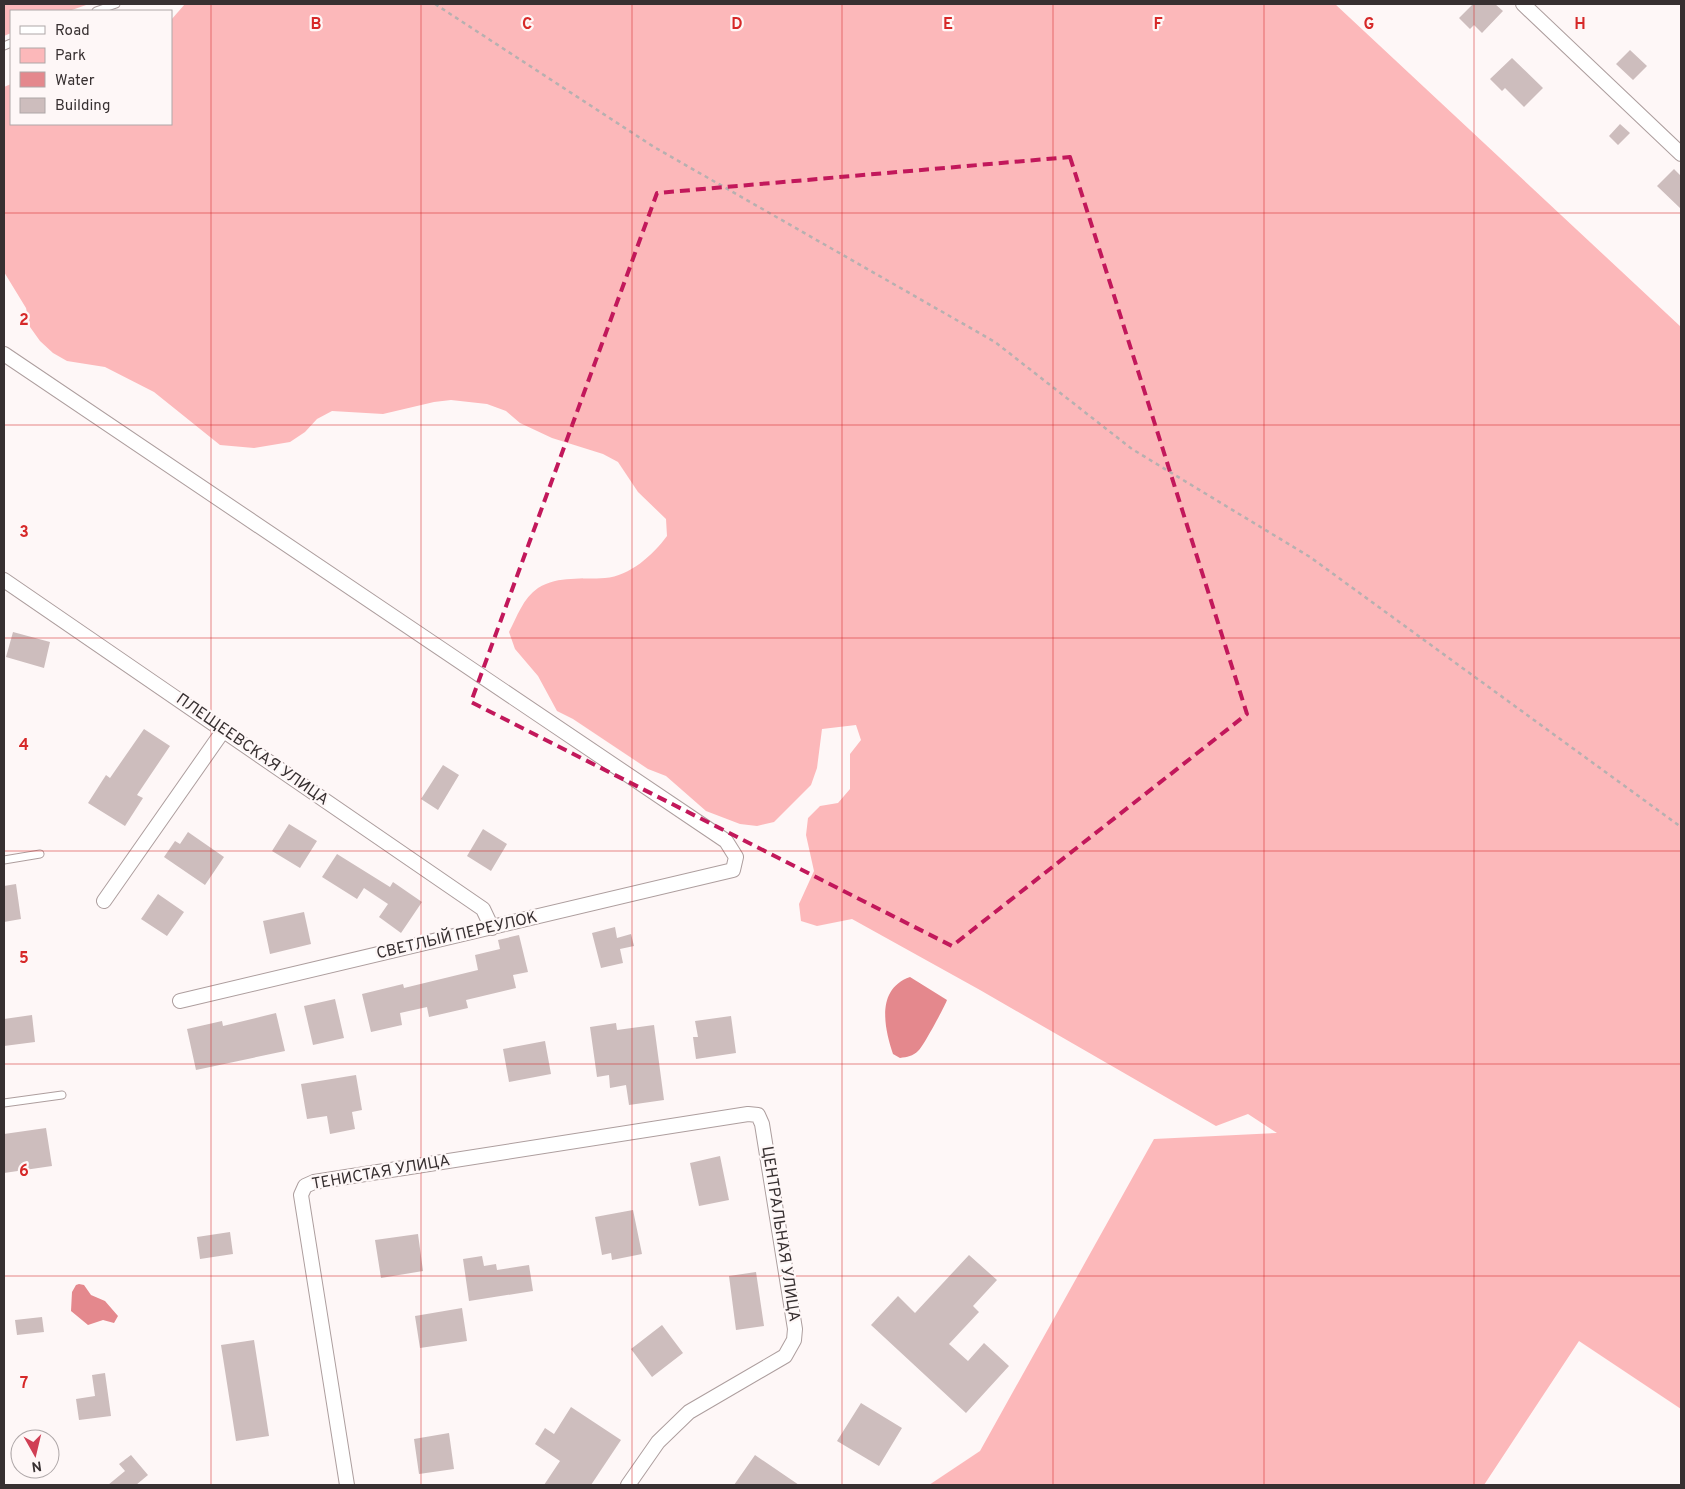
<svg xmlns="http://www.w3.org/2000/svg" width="1685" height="1489" font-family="Overpass,sans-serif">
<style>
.green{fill:#fcb8ba}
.water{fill:#e4888d}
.building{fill:#cdbdbd}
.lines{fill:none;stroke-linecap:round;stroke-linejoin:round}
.service-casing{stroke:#ad9e9e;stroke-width:9}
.minor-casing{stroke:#ad9e9e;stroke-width:16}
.path{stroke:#b7b0b0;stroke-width:2.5;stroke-dasharray:4 4;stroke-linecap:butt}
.service{stroke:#fff;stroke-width:7}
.minor{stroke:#fff;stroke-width:14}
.marked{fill:none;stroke:#c2185b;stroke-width:4;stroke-dasharray:10 6;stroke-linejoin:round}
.grid{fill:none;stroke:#d62828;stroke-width:1;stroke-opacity:0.55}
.labels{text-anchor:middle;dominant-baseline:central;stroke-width:4.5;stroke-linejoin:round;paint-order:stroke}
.street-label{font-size:16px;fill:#373031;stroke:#fef7f7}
.grid-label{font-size:16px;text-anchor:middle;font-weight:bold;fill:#d62828;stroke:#fef7f7;stroke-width:4.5;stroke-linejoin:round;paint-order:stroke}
</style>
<rect width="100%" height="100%" fill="#fef7f7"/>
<path class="green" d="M4,4H89L69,11H11V33L4,36Z
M185,4H1335L1681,327V1409L1579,1341L1484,1485H929L980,1451L1154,1139L1277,1133L1248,1114L1216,1126L980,990L852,919L817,926L801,921L799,904L814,871L806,835L808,818L820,806L838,803L850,789V754L861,740L856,725L822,729L817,768L811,785L774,822L757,826L740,824L706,811L666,776L648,769L573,719L557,711L538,676L515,649L509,632C517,617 523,598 538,588C559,575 582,580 605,578C630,576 653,555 667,536L666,519L638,492L618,462L603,454L552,438L520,423L506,411L487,404L451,400L434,402L383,414L332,411L317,419L305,432L290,442L254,448L220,445L154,392L105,367L67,361L53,353L40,341L30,327L26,308L4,272V87L11,84V124H171V20Z"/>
<path class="water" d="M910,977L947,1000C946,1004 922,1049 918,1051C913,1056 907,1057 900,1058L893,1054C884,1027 876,989 910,977Z
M79,1284L84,1285L91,1295L105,1301L118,1316L114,1323L103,1320L88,1325L71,1311L72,1292L76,1285Z"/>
<path class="building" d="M1473,4H1495L1503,11L1482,33L1474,25L1470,29L1459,18Z
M1630,50L1647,66L1633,80L1616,64Z
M1512,58L1543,88L1524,107L1505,88L1502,91L1490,79Z
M1620,124L1630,133L1618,145L1609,136Z
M1674,169L1681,176V209L1657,186Z
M13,632L50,642L44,668L6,657Z
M144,729L170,746L137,795L143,798L125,826L88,803L106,775L110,778Z
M443,765L459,775L438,810L421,799Z
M289,824L317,841L300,868L272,851Z
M483,829L507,844L491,871L467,856Z
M188,832L224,857L205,885L164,857L175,841L180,844Z
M337,854L390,887L393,882L422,902L401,933L379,917L388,904L364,888L357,899L322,877Z
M16,884L21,919L4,922V886Z
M158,894L184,912L167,936L141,919Z
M304,912L311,944L270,954L263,921Z
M615,927L617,938L631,934L634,946L620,949L623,963L601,968L592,933Z
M519,935L528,972L513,975L516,988L466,1000L468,1008L429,1017L427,1007L400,1013L402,1025L371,1032L362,994L403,984L404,988L478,970L475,955L500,949L498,940Z
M335,999L344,1038L313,1045L304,1006Z
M276,1013L285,1051L196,1070L187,1029L222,1021L223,1026Z
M32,1015L35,1042L4,1046V1019Z
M731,1016L736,1053L696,1059L693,1037H698L695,1021Z
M616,1023L617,1030L654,1025L664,1100L629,1105L626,1085L610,1088L609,1075L597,1077L590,1027Z
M545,1041L551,1074L509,1082L503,1049Z
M356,1075L362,1110L352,1112L355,1129L330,1134L327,1116L307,1119L301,1084Z
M46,1128L52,1166L4,1173V1134Z
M720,1156L729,1200L699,1206L690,1163Z
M633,1210L642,1254L612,1260L611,1253L602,1255L595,1217Z
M230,1232L233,1254L200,1259L197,1237Z
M418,1234L423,1271L381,1278L375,1240Z
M969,1255L997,1280L973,1306L979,1312L949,1344L968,1361L984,1343L1009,1366L966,1413L871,1325L898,1296L915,1313Z
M482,1256L484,1266L496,1264L497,1270L529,1265L533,1291L469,1301L463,1259Z
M756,1272L764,1326L736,1330L729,1276Z
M462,1308L467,1341L420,1348L415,1316Z
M42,1317L44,1332L17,1335L15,1320Z
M662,1325L683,1353L652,1377L631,1349Z
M254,1340L269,1436L236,1441L221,1345Z
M105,1373L111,1416L79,1420L76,1399L95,1396L92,1375Z
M861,1403L902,1428L879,1466L837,1441Z
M571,1407L621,1440L591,1485H544L560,1461L535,1444L545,1428L554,1434Z
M449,1433L454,1469L419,1474L414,1439Z
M131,1455L148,1475L136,1485H108L125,1471L119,1464Z
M755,1455L799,1485H734Z"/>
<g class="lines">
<g class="service-casing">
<path id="service" d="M96,11L116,4
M4,46L11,43
M4,860L40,854
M4,1103L62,1095"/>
</g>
<g class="minor-casing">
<path id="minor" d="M1523,4L1681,154
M4,354L726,841L736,857L733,870L180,1001
M4,580L483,909L492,928
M104,901L223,731
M347,1485L301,1195L305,1186L314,1182L748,1114L758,1115L762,1124L795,1329L794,1340L785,1356L689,1412L658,1442L628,1485"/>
</g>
<path class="path" d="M435,4L654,147L995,342L1132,449L1310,557L1681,827"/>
<use href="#service" class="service"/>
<use href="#minor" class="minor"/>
</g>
<path class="marked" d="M1070,157L1247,714L952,946L471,702L657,193Z"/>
<path class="grid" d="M211,4V1485M421,4V1485M632,4V1485M842,4V1485M1053,4V1485M1264,4V1485M1474,4V1485M4,213H1681M4,425H1681M4,638H1681M4,851H1681M4,1064H1681M4,1276H1681"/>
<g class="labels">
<g class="street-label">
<text transform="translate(252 750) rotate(35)">ПЛЕЩЕЕВСКАЯ УЛИЦА</text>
<text transform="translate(457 936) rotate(-13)">СВЕТЛЫЙ ПЕРЕУЛОК</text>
<text transform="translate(381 1173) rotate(-10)">ТЕНИСТАЯ УЛИЦА</text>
<text transform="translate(780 1234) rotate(81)">ЦЕНТРАЛЬНАЯ УЛИЦА</text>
</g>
</g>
<g class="grid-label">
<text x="316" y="29">B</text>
<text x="527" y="29">C</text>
<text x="737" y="29">D</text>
<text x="948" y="29">E</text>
<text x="1158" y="29">F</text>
<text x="1369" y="29">G</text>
<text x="1580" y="29">H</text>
<text x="24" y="325">2</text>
<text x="24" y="537">3</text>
<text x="24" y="750">4</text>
<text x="24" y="963">5</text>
<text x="24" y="1176">6</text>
<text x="24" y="1388">7</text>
</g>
<rect width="1685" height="1489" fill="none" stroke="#373031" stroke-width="10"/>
<rect x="10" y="10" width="162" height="115" fill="#fef7f7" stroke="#aea7a8"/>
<rect x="20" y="26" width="25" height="8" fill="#ffffff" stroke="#aea7a8"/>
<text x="55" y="35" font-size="15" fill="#373031">Road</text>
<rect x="20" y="48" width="25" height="15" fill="#fcb8ba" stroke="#aea7a8"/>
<text x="55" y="60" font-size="15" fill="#373031">Park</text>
<rect x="20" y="72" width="25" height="15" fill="#e4888d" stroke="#aea7a8"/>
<text x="55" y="85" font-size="15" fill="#373031">Water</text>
<rect x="20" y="98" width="25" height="15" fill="#cdbdbd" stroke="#aea7a8"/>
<text x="55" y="110" font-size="15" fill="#373031">Building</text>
<g transform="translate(35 1454) rotate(172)"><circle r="24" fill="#fef7f7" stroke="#aea7a8"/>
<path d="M0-4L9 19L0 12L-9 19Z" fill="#d03f55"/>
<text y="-8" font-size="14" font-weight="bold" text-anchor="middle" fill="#373031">N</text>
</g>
</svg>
